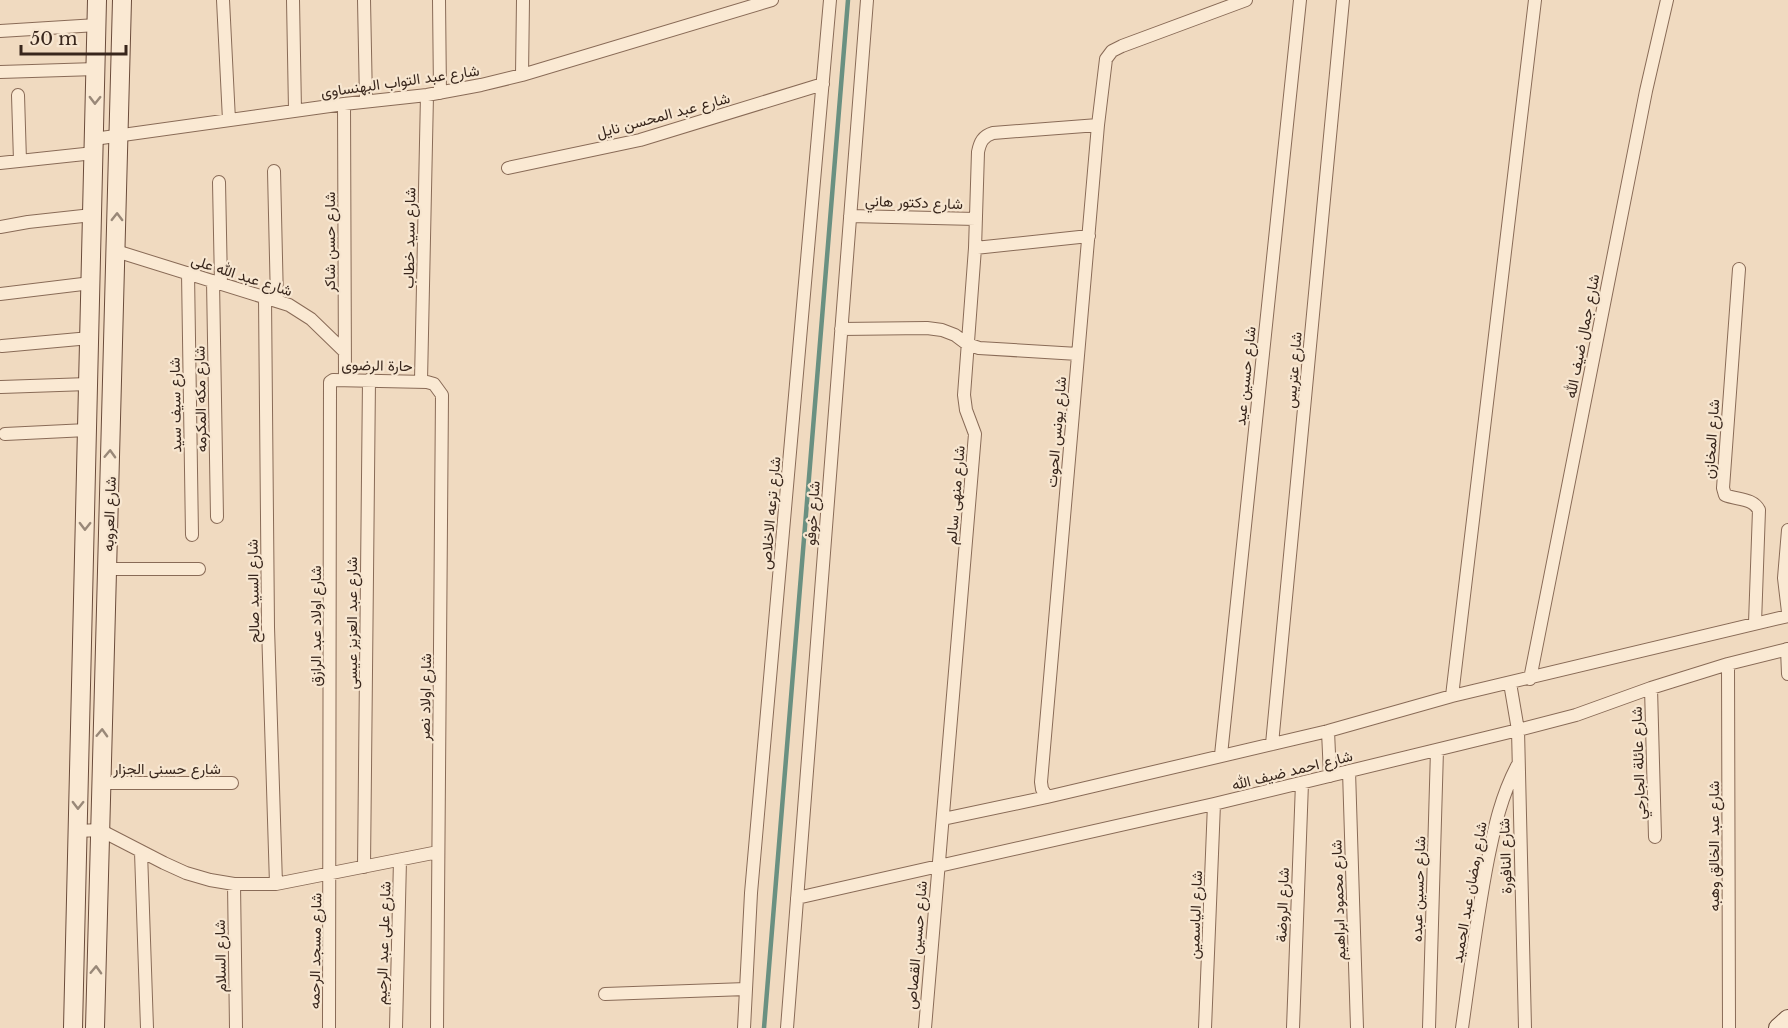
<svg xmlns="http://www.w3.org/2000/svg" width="1788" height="1028" font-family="'Libre Baskerville',Vazirmatn,serif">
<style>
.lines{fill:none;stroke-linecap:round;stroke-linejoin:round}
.stream{stroke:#6a9081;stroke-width:4.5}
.street-casing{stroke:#896b57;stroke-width:14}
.secondary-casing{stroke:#6b4c3b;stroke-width:20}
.street{stroke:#fae9d3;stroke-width:12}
.secondary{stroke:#fae9d3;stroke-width:18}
.oneway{stroke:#998878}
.labels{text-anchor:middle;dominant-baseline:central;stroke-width:4.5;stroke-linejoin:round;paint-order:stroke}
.street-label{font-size:15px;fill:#38261c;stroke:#f7e6d0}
</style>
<rect width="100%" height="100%" fill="#f0dac0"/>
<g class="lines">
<path class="stream" d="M764,1028L848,0"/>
<g class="street-casing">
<path id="street" d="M223,0L229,120
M293,0L295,110
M364,0L366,101
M439,0L440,93
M0,31L97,25
M0,72L96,69
M522,75L523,0
M18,95L20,161
M344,104L345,380
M94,139L344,104L427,95L481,85L522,75L772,0
M0,163L94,153
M508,168L640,140L823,84
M274,171L277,301
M219,182L221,284
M850,216L976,219
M0,227L28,222L92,215
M975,248L1089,236
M116,251L289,305L311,319L345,352
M1739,269L1723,488L1725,495C1737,500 1753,498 1759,510L1755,623
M188,273L192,535
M213,281L217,517
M0,294L91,283
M265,298L268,627L276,884
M841,329L927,328L942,330L955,335L967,344L979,348L1078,354
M2,346L90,338
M421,381L427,95
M1,387L88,384
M5,434L87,430
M1788,530L1784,578L1788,612
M107,569H199
M1787,649L1788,674
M1728,664L1729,1028
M1530,679L1646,91L1667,0
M1510,683L1518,730L1525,1028
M1651,688L1655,837
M1452,696L1535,0
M1328,731L1330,776
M1272,744L1343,0
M1221,755L1300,0
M1349,771L1357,1028
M101,783H232
M1047,797L1042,789L1041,782L1098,125L1106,59L1112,51L1122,46L1246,0
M943,819L1047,797L1328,731L1452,696L1788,616
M78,831L100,830L164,863L186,873L210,880L234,884H276L438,852
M141,852L147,1028
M364,867L369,380
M234,884L236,1028
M797,898L1214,804L1518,730L1576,715L1651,688L1728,664L1788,649
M605,994L746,989
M329,1028L330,382L333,380L427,382L434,384L442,395L437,1028
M396,1028L400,860
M744,1028L751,893L830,0
M787,1028L867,0
M925,1028L975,434L966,410L964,395L975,248L978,152C980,142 983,136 993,133L1098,125
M1205,1028L1214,804
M1293,1028L1302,783
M1429,1028L1437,750
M1462,1028C1470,972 1477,915 1488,859C1495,825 1501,797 1517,766"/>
</g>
<g class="secondary-casing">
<path id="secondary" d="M73,1028L97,0
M95,1028L122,0
M1778,1028L1788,1019"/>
</g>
<use href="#street" class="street"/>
<use href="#secondary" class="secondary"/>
</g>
<defs><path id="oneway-chevron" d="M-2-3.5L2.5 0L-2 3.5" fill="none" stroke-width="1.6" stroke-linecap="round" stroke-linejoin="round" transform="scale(1.5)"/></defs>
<g class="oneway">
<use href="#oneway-chevron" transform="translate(95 100) rotate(91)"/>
<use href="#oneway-chevron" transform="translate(117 217) rotate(-89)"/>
<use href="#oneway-chevron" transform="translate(110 454) rotate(-88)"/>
<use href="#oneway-chevron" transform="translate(85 526) rotate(91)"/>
<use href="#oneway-chevron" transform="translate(102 733) rotate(-88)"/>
<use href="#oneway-chevron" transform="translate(78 805) rotate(91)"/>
<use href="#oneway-chevron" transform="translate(96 970) rotate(-88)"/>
</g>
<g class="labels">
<g class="street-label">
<text transform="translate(400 81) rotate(-8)">شارع عبد التواب البهنساوى</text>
<text transform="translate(663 115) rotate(-15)">شارع عبد المحسن نايل</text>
<text transform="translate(914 202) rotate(2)">شارع دكتور هاني</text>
<text transform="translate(409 238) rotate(-89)">شارع سيد خطاب</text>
<text transform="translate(329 242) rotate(-90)">شارع حسن شاكر</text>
<text transform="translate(242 275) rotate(18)">شارع عبد الله على</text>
<text transform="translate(1582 336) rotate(-79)">شارع جمال ضيف الله</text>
<text transform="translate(377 365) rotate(1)">حارة الرضوى</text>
<text transform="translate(1293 370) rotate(-85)">شارع عتريس</text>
<text transform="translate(1245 376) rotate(-84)">شارع حسين عيد</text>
<text transform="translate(200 399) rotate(-91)">شارع مكه المكرمه</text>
<text transform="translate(175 405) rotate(-91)">شارع سيف سيد</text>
<text transform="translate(1056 432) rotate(-85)">شارع يونس الحوت</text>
<text transform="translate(1711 439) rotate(-86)">شارع المخازن</text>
<text transform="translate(955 495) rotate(-85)">شارع منهى سالم</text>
<text transform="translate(770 513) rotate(-85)">شارع ترعه الاخلاص</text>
<text transform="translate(812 513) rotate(-86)">شارع خوفو</text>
<text transform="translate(109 514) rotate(-88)">شارع العروبه</text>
<text transform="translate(253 591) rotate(-91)">شارع السيد صالح</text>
<text transform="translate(351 623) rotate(-90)">شارع عبد العزيز عيسى</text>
<text transform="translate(315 626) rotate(-90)">شارع اولاد عبد الرازق</text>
<text transform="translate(425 697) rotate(-89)">شارع اولاد نصر</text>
<text transform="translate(1638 763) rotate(-92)">شارع عائلة الجارحي</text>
<text x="167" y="768">شارع حسنى الجزار</text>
<text transform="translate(1292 770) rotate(-14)">شارع احمد ضيف الله</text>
<text transform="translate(1713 846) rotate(-90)">شارع عبد الخالق وهبه</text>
<text transform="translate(1505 856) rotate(-92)">شارع النافورة</text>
<text transform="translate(1418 889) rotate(-88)">شارع حسين عبده</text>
<text transform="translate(1469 892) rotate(-80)">شارع رمضان عبد الحميد</text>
<text transform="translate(1338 900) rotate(-92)">شارع محمود ابراهيم</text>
<text transform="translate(1282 905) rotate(-88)">شارع الروضة</text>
<text transform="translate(1195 915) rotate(-88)">شارع الياسمين</text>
<text transform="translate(383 943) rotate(-88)">شارع على عبد الرحيم</text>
<text transform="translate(916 945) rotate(-85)">شارع حسين القصاص</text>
<text transform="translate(315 951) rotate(-89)">شارع مسجد الرحمه</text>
<text transform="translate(220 956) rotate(-91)">شارع السلام</text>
</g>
</g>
<path d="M21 45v9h105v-9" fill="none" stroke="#38261c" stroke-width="3"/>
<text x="30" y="45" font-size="18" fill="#38261c" stroke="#f7e6d0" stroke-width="4.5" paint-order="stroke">50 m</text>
</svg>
